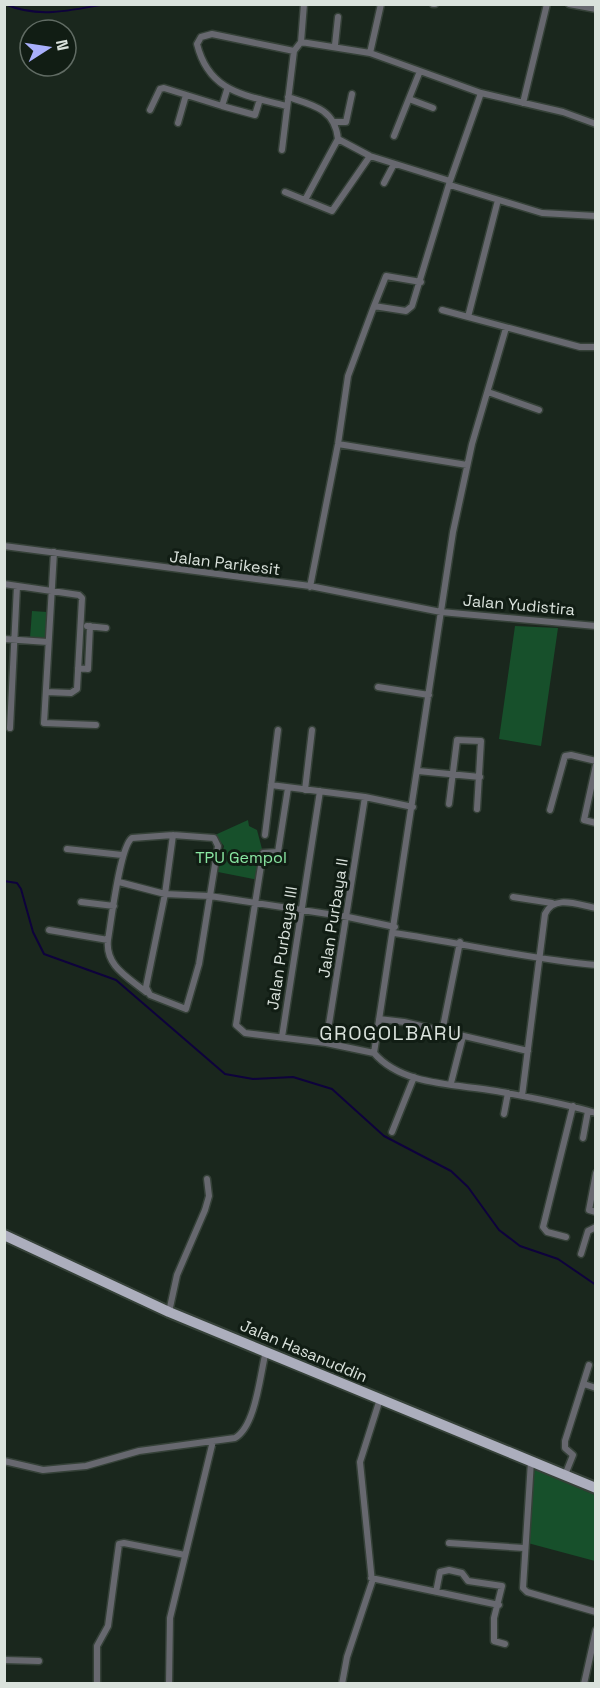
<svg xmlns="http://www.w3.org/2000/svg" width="600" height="1688" font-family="'Space Grotesk',sans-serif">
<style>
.green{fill:#17502b}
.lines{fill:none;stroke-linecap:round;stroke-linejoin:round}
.stream{stroke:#0e023c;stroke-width:2}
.street-casing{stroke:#354138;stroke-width:9}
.primary-casing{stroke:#354138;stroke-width:14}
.street{stroke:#67686f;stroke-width:6}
.primary{stroke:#acaebd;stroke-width:10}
.labels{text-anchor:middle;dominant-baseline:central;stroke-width:6;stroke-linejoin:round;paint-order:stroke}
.street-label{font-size:16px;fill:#dae2dc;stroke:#111d14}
.park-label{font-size:16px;fill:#8ae8a3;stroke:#111d14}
.quarter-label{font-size:20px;letter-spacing:1.5px;fill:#dae2dc;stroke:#111d14}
</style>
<rect width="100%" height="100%" fill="#1a271d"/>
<path class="green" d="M32,611L47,612L45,639L30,638Z
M515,626L558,628L541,746L499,739Z
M248,820L249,826L257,830L262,849L258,880L218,872L224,846L215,835Z
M531,1468L595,1495V1561L524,1542L525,1515Z"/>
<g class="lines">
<path class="stream" d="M5,4C39,19 71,10 106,4
M131,4H189
M4,881L17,883L21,889L33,932L44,954L116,980L225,1074L253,1079L293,1077L332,1089L384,1136L451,1171L468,1187L499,1230L520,1246L558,1259L596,1285"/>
<g class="street-casing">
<path id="street" d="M304,4L301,42L370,53L481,93L563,112L596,124
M433,4H435
M569,4L596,9
M335,45L338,17
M370,53L381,4
M227,90L222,106L255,115L260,99
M288,97C313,105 335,109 338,139L305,200
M409,99L433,108
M523,103L547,4
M286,106C246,95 209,93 197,44L201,37L212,34L294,51
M150,110L160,89L164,88L222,106
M334,122H346L352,94
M178,123L186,95
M394,136L420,71
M338,139L370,156L450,181
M282,150L294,51L301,42
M384,183L394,164
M450,185L542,213L596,216
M285,192L332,211L370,156
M374,306L386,276L421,282
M442,310L580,347H596
M468,317L498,200
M506,328L472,444L453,532L374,1053C402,1086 457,1084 496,1091C529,1097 563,1103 596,1113
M488,392L539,410
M338,444L467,465
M4,546L310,586L441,612L596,626
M54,552L44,723L96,725
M4,584L79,595L82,598L77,689L71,693L46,692
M310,587L338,444L348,376L374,306L406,311L412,306L450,181L481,93
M87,626L106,628
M4,639L48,642
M78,668L88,669L90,626
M378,687L429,695
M10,728L17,586
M596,765L584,820L596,823
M418,771L480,777
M271,785L365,797L413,807
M288,788L278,852L263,853L236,1025L245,1033L326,1043L374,1053
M305,790L312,730
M449,804L457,740L481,741L477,809
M550,810L565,756L571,755L596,761
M265,835L278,730
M67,849L122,855
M119,882L165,894L210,896L348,917L395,927
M513,897L552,903
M81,902L114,906
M49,930L108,940C111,922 120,846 132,838L173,835L214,838L218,846L199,964L186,1009L150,995L146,987L165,894L173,835
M394,933C462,943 527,959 596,965
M108,940C105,966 128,977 146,992
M379,1019L404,1022L528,1051
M442,1032L460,942
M282,1037L320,791
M326,1043L365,797
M451,1083L463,1036
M522,1096L545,914C554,894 578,905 596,908
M504,1114L508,1093
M392,1132L414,1077
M583,1138L588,1111
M596,1173L589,1210L596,1212
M566,1237L547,1232L543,1227L573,1106
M581,1254L588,1231L596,1227
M169,1312L177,1275L205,1210L209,1196L207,1179
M584,1384L596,1388
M4,1461L43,1470L64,1468L86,1466L139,1451L235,1438C256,1426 260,1374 266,1351
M531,1461L523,1588L527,1592L596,1612
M565,1475L573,1455L565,1448V1441L589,1365
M449,1543L524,1548
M371,1578L499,1605
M436,1592L440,1572L449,1570L462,1573L468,1581L502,1586L494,1618V1641L505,1644
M4,1660L39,1661
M97,1684V1646L108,1626L119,1544L124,1543L185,1555
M169,1684L170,1618L213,1441
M342,1684L347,1657L372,1582L360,1462L380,1399
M584,1684L596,1630"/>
</g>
<g class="primary-casing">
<path id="primary" d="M4,1235L169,1312L596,1488"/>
</g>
<use href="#street" class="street"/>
<use href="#primary" class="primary"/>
</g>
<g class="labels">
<g class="street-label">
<text transform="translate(225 563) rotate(7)">Jalan Parikesit</text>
<text transform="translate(519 605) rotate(5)">Jalan Yudistira</text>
<text transform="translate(333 918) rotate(-81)">Jalan Purbaya II</text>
<text transform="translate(282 948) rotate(-81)">Jalan Purbaya III</text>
<text transform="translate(304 1351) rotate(23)">Jalan Hasanuddin</text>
</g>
<g class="park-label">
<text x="241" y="857">TPU Gempol</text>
</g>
<g class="quarter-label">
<text x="391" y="1033">GROGOLBARU</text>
</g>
</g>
<rect width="600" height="1688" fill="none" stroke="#dae2dc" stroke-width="12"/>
<g transform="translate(48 48) rotate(78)"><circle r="28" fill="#111d14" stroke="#616c64" stroke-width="1.5"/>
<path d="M0-4.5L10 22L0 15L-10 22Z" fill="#a9b0fc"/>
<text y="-9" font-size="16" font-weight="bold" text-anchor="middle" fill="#dae2dc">N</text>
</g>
</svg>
